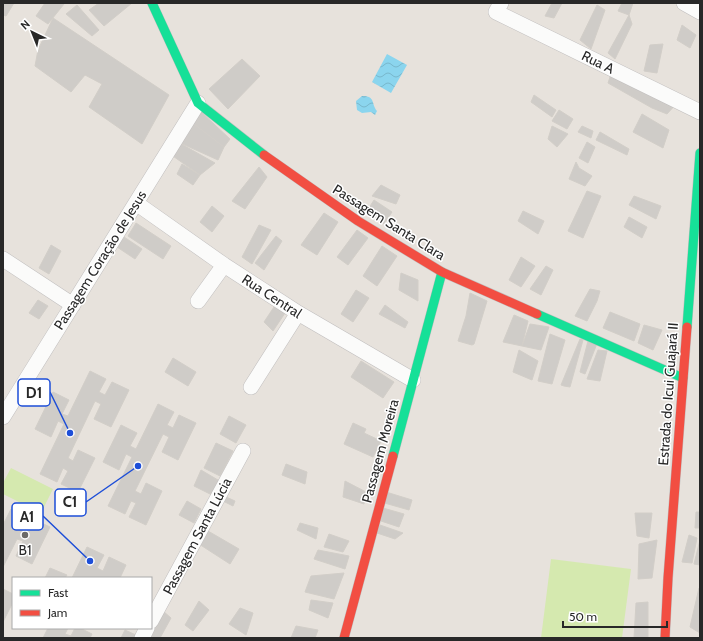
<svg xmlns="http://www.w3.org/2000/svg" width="703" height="641" font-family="Cabin,sans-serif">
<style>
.pitch{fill:#d5e9af}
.water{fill:url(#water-waves)}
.building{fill:#cfccc8;stroke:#d2cec8}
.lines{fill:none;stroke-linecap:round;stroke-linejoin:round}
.street-casing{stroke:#c0bebe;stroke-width:16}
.fast-casing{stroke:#c0bebe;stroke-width:10}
.jam-casing{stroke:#c0bebe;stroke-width:10}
.street{stroke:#fbfbfa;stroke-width:15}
.fast{stroke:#16e098;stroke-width:9}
.jam{stroke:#f24e42;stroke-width:9}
.poi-dot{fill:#6b6967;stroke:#fff;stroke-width:1.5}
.labels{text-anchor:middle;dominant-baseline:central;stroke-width:3;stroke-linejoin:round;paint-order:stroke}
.street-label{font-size:14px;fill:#282828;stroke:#fff}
.poi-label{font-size:14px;fill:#282828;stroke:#fff}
.leader{fill:none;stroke:#1d4ed8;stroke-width:1.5}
.callout-dot{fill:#1d4ed8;stroke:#fff;stroke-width:1.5}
.callout{fill:#fff;stroke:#1d4ed8;stroke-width:1.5}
.callout-label{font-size:15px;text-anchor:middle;font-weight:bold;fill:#282828}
</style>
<defs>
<pattern id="water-waves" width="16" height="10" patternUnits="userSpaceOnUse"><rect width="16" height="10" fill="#8bd5ee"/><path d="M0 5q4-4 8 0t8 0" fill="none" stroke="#78b7cc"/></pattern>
</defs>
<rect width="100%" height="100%" fill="#e7e2dc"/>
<path class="pitch" d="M11,468L53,489L41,513L3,494V483Z
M551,559L631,569L622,638H541Z"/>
<path class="water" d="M387,54L407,65L391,93L372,82Z
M362,96C376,96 371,104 377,111L375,115L371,112L362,113L357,110L356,101Z"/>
<path class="building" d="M3,3H14L6,16L3,15Z
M45,3L64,4L48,24L36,16Z
M99,3H132L104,26L89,10Z
M552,3H562L554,18L545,16Z
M622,3H633L629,15L618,11Z
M77,5L99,30L92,36L66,14Z
M597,5L605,10L591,49L580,40Z
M629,15L632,24L615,59L608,53Z
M53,18L169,95L142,144L89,107L102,84L85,75L71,92L35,66L38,50Z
M682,25L696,35L690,48L677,40Z
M663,44L657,73L644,71L650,45Z
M242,59L260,76L228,109L209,89Z
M611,74L677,103L667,114L652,108L608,83Z
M534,95L556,110L552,117L531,102Z
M199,110L230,139L224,147L190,121Z
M559,110L573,119L567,129L552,121Z
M642,114L669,130L663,148L633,132Z
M190,121L224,147L218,160L176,141Z
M552,126L568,134L557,147L548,139Z
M582,126L593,131L591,138L578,132Z
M600,132L629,149L627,155L596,140Z
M176,141L215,163L200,175L170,154Z
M587,142L595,147L588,163L579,158Z
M576,162L579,168L592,176L585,186L569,179Z
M182,164L200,175L193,185L177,174Z
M259,167L267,177L245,209L232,201Z
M381,185L400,195L396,204L372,196Z
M587,191L601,196L583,238L568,231Z
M634,196L661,206L656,219L629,205Z
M374,200L392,212L384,224L367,211Z
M212,206L224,216L212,232L200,222Z
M523,211L544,221L538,234L518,221Z
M324,213L338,222L317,255L301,245Z
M629,217L647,227L642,238L624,227Z
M136,223L171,246L163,259L128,236Z
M259,225L271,230L252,264L242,257Z
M357,230L368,238L348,265L337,257Z
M276,236L282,241L264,270L255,263Z
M124,237L142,249L135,259L117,247Z
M51,245L61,251L49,274L39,268Z
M382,246L397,256L377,286L363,276Z
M521,257L535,266L521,287L509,280Z
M546,266L553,270L541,295L530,289Z
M401,273L418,280V301L399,290Z
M590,289L600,291L597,301L587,321L575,316Z
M356,290L369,298L353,322L341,314Z
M470,293L487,301L474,344L472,345L458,341L466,316Z
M38,300L48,306L39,319L29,313Z
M385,305L408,322L405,328L379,314Z
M274,307L285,313L273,331L264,322Z
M610,312L640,324L634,341L603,328Z
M514,315L528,321L522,346L503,342Z
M530,324L549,327L541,350L522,346Z
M644,325L662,330L653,350L638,343Z
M550,334L565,340L552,384L538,381Z
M580,339L583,340L570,387L564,386L561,385Z
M588,341H598L585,374L580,372Z
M519,350L538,361L532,380L513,372Z
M598,350L607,351L600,381L587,379Z
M173,358L196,372L188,386L165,372Z
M361,361L394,382L383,398L351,377Z
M90,371L106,379L99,392L105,395L112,382L129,390L111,427L94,419L101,404L95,401L68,458L73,461L78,450L95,458L78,492L61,484L68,471L63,468L57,482L40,474L64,424L58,421L51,437L35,429L53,392L69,400L62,414L68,416Z
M158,404L174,412L167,425L173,428L179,415L196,423L178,460L162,452L169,437L163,434L135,491L141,494L146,483L162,491L146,525L129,517L136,503L131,501L125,514L108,506L132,457L126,454L119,470L103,462L121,425L137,433L130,446L136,449Z
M229,416L246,425L236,443L220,434Z
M353,423L366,429L364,433L381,441L373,457L344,444Z
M216,443L233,451L220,476L204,468Z
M286,464L307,472L305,484L282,475Z
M201,470L223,483L216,497L194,486Z
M345,481L366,492L364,504L343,497Z
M386,492L412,500L409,510L381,502Z
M224,496L235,501L233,506L221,500Z
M187,501L201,509L194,523L179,515Z
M383,508L404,514L399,527L381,521Z
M11,509L28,516L21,530L27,532L33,519L50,527L32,564L16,556L23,541L17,539L3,567V525Z
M696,512H700V528H695Z
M635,513H652L649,538L637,536Z
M300,523L318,528L316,539L297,530Z
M380,525L403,533L395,539L377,533Z
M208,531L239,549L230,564L199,544Z
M329,534L349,541L343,552L324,547Z
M689,535L697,538L692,563L682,562Z
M657,540L652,578L638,579L639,544Z
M700,540V565L694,564Z
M87,547L104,555L97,568L103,571L109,557L126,565L120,578H96L93,577L92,578H72Z
M318,550L349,556L345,569L314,559Z
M50,568L67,575L65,578H45Z
M344,573L334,599L305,592L311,576Z
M699,588H700V633L690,627Z
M3,589L13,594V602L3,622Z
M311,600L333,603L328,618L309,610Z
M199,601L209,610L193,631L185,625Z
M648,602V638H634L636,603Z
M240,608L253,613L246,635L229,624Z
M163,611L171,618L160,638H155L148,634Z
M296,626L318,630L315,638H291Z
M48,628H68L65,634L71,636L75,628H80L92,634L90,638H43Z
M125,630L138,636L137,638H121Z"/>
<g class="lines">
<g class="street-casing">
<path id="street" d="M501,3L496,12L700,112
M684,3L700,12
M136,203L224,265L298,313L413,380
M3,259L73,305
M198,301L224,265
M251,387L298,313
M3,417L198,103
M151,621L243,451
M142,638L147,628"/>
</g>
<g class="fast-casing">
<path id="fast" d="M152,3L198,103L264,155
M537,314L683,378
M687,327L700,153
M393,456L442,272"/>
</g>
<g class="jam-casing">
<path id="jam" d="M264,155L358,221L442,272L537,314
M344,638L393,456
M665,638L668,578L687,327"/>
</g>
<use href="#street" class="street"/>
<use href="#fast" class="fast"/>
<use href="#jam" class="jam"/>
</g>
<circle class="poi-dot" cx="25" cy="535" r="4"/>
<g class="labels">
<g class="street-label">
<text transform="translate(598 62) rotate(26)">Rua A</text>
<text transform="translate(389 222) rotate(32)">Passagem Santa Clara</text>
<text transform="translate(100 260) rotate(-58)">Passagem Coração de Jesus</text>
<text transform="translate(272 296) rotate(33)">Rua Central</text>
<text transform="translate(668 394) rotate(-86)">Estrada do Icui Guajará II</text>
<text transform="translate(380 451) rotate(-75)">Passagem Moreira</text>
<text transform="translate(197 536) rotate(-62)">Passagem Santa Lúcia</text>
</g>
<g class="poi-label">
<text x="25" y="550">B1</text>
</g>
</g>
<path class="leader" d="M70 433L50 392M138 466L86 502M90 561L43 516"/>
<g class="callout-dot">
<circle cx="70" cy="433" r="4"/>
<circle cx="138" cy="466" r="4"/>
<circle cx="90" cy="561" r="4"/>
</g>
<g class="callout">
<rect x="18" y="379" width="32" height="27" rx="4"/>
<rect x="55" y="489" width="31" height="27" rx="4"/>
<rect x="12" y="503" width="31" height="27" rx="4"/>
</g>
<g class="callout-label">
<text x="34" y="398">D1</text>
<text x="70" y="507">C1</text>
<text x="27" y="522">A1</text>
</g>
<rect width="703" height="641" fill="none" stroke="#282828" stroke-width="8"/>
<rect x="12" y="577" width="140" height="52" fill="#ffffff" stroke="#a9a9a9"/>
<rect x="20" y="590" width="20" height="6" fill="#16e098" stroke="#a9a9a9"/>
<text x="48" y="597" font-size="12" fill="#282828">Fast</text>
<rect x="20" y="610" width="20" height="6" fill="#f24e42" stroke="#a9a9a9"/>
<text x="48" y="617" font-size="12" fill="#282828">Jam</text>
<g transform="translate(32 32) rotate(317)" stroke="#ffffff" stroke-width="3" paint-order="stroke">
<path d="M0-3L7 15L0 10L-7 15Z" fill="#282828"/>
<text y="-6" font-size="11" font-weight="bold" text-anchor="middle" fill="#282828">N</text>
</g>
<path d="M563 621v6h104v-6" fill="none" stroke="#282828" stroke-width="2"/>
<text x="569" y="621" font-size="12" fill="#282828" stroke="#ffffff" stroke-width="3" paint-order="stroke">50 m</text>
</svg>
